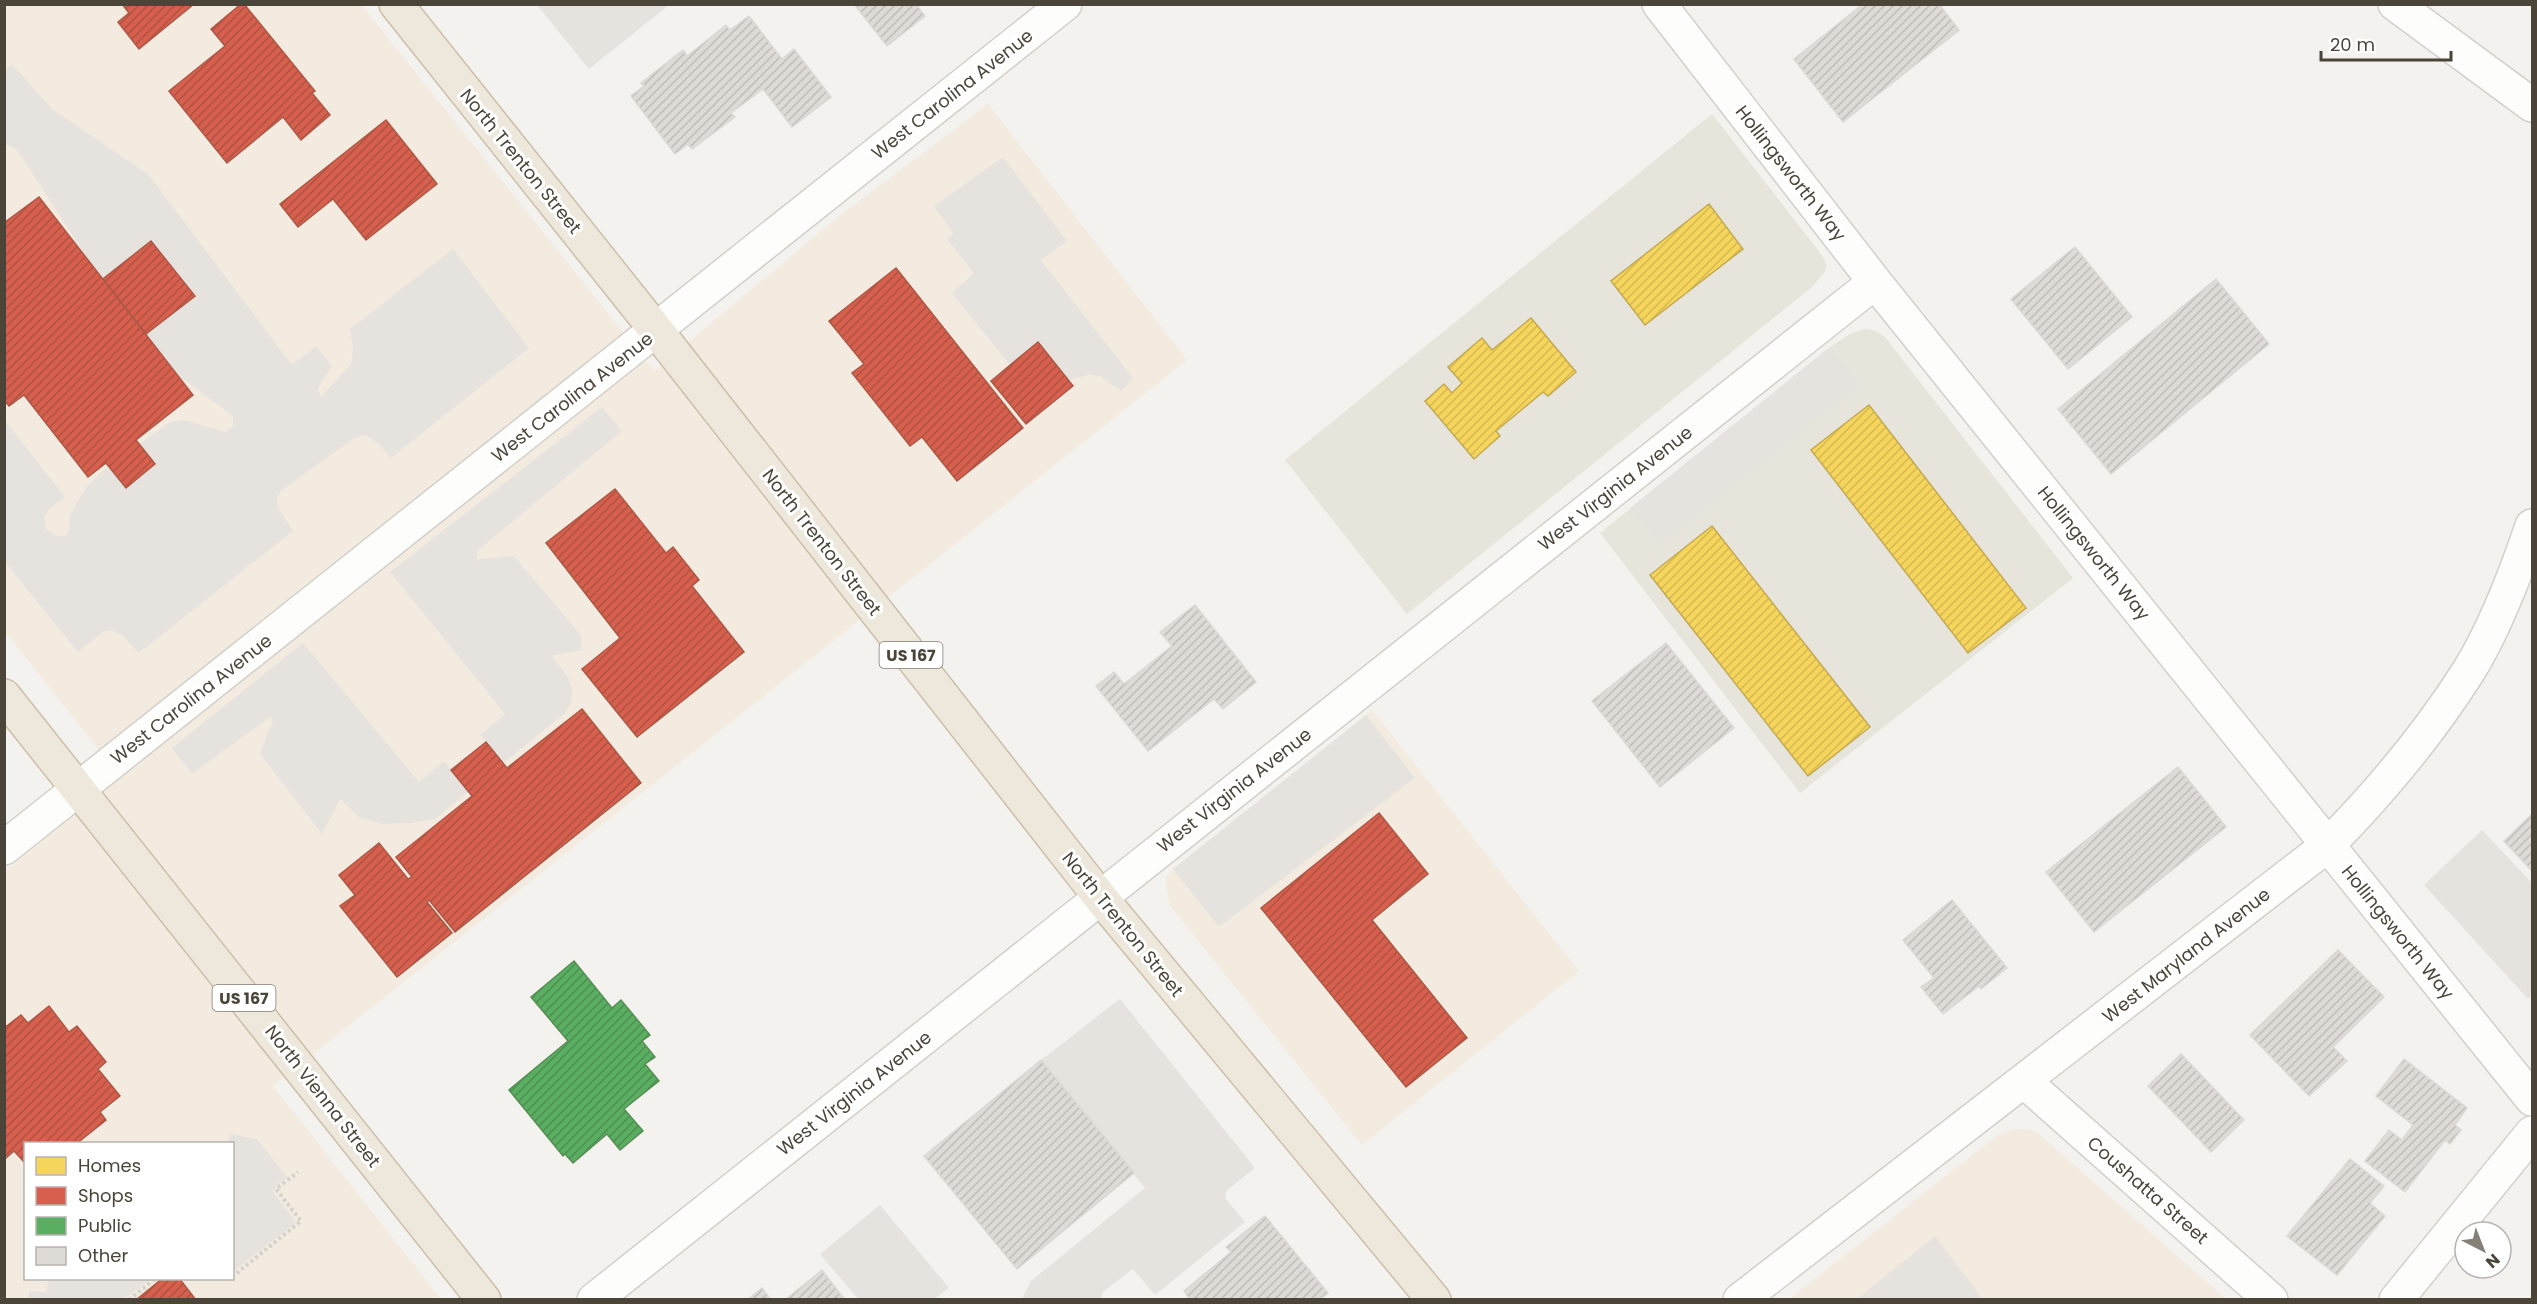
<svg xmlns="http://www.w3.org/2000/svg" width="2537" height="1304" font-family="Poppins,sans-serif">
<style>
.residential{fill:#e7e4dc}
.commercial{fill:#f3ebdf;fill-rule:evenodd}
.parking{fill:#e6e3df}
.homes{fill:url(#homes-hatch);stroke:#c3aa52;stroke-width:1.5}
.shops{fill:url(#shops-hatch);stroke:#ac5847;stroke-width:1.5}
.public{fill:url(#public-hatch);stroke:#568e55;stroke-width:1.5}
.building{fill:url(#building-hatch);stroke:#dcd9d4;stroke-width:1.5}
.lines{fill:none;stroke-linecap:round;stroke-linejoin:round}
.street-casing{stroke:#d2d0cb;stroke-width:36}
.highway-casing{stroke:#ccbfa9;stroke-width:36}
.path{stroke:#d3d2cc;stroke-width:4;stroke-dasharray:3 3;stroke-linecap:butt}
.street{stroke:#fdfdfc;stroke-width:33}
.highway{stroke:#ede8db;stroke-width:33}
.labels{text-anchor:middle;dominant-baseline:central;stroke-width:6;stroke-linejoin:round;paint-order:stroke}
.shield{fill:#fff;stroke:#817c74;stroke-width:1.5}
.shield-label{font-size:16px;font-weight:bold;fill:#4b4439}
.street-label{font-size:18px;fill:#4b4439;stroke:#fff}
</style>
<defs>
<pattern id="homes-hatch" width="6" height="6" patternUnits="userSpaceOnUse" patternTransform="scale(1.5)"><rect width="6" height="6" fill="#f6d55c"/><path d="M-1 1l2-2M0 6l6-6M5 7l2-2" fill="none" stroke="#d4b851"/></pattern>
<pattern id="shops-hatch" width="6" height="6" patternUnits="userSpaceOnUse" patternTransform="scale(1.5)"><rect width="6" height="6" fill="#d6604d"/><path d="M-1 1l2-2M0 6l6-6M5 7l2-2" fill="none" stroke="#b05141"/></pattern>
<pattern id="public-hatch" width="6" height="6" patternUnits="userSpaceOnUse" patternTransform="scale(1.5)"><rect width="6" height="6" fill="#5aae61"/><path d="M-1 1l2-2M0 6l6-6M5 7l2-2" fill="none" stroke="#4c8f51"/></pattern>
<pattern id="building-hatch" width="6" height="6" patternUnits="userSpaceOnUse" patternTransform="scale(1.5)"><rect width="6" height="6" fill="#dedbd6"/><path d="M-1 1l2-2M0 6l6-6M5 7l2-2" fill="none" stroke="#c0bdb8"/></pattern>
</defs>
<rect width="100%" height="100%" fill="#f4f2ee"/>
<path class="residential" d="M1712,114L1821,254L1827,265L1824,273L1812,287L1407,614L1285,460Z
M1864,329L1874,330L1885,337L2073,578L1800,793L1600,533L1830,347L1850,334Z"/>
<path class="commercial" d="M5,5H362L654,371L839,216L988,104L1187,360L273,1086L441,1299H5V870L120,777L5,631ZM26,1144H232V1278H26Z
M1372,710L1579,971L1362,1145L1170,906L1166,885V877L1173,869Z
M2014,1129L2033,1130L2039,1134L2226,1299L1788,1300L1990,1141L2001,1133Z"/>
<path class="parking" d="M537,5H669L589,69Z
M12,64L52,109L148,174L292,365L316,346L332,366L318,388L321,397L351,364L353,348L350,329L453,249L529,348L391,458L379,444L365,435L353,439L281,491L277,498L279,509L293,531L139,653L122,635L110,630L103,632L78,652L5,562L4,419L65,497L50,508L44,517L47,530L56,536H65L69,530L70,515L85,489L102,471L170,422L184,420L226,432L233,425V416L179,376L88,260L22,157L14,148L5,144V70Z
M1003,157L1067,241L1041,260L1133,378L1121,391L1102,377L1091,374L1069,380L1038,342L1010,365L952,293L974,273L947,239L953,233L934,206Z
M1830,347L1860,384L1660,544L1630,508Z
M602,407L622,431L477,551V559L514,556L581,635L582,650L554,655L553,658L568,677L572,688L571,703L565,713L435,819L412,823L382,824L359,817L340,799L322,834L260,754L273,720L270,717L192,774L172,748L303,643L419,782L444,761L451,769L486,742L480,735L505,714L390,572Z
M1366,715L1415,778L1219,927L1173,869Z
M2482,830L2532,883V995L2528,999L2424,885Z
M1120,999L1255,1168L1226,1191L1225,1198L1245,1222L1155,1295L1133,1269L1103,1292L1101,1297L1104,1299H1022L1031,1281L1145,1188L1041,1060Z
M230,1134L257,1139L287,1177L277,1185L273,1192L296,1222L233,1272L232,1144L228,1143Z
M880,1205L949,1288L934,1299H858L820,1254Z
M1935,1236L1983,1299H1857Z
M49,1279V1278L151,1279L124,1299H28L29,1291L46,1292Z"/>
<path class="homes" d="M1709,204L1743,249L1645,325L1611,281Z
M1531,318L1576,372L1548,396L1543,392L1496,431L1500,436L1474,459L1425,401L1444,384L1452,393L1462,383L1448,367L1482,338L1492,350Z
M1869,405L2026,608L1968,653L1811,450Z
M1712,526L1870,727L1808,776L1650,575Z"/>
<path class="shops" d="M122,4H194L139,49L118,22L129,13Z
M241,4H244L315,91L312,93L330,115L301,140L283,117L227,163L169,91L225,46L211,29Z
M386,120L437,184L366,240L333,199L298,227L280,204Z
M39,197L193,395L136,440L155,464L126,488L106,463L88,477L24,395L9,406L4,400V223Z
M151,241L195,296L146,334L103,279Z
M896,268L1023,428L957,481L922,437L910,446L852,373L864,364L829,321Z
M1038,342L1073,386L1026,424L991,381Z
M615,489L666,553L673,547L699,580L692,586L744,652L637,737L582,669L620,638L546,543Z
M582,709L641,783L455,932L429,900L427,902L452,933L397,977L340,906L355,895L339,875L379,843L408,879L412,877L396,857L472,796L451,770L486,742L507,768Z
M1379,813L1428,874L1372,920L1467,1038L1406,1087L1261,908Z
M49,1006L69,1032L77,1026L106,1062L98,1069L120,1096L100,1112L106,1120L76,1144H26V1164L14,1151L6,1158L4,1156V1028L21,1015L28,1023Z
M163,1278H179L196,1300H136Z"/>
<path class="public" d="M574,961L612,1008L621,1000L650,1035L642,1041L655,1057L645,1064L659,1081L624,1109L643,1131L620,1150L607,1134L573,1163L565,1154L563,1156L509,1090L568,1041L531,997Z"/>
<path class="building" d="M854,4H916L925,16L887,46Z
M1863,4H1939L1959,30L1843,122L1794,59Z
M749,16L782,59L794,49L831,97L792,127L763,89L731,113L735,117L692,149L688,144L675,154L631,96L644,86L641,83L683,50L687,56L726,25L730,30Z
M2075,247L2132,317L2068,369L2011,299Z
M2216,279L2269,344L2111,474L2058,409Z
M1195,605L1256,682L1223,709L1214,699L1148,751L1096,686L1114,672L1124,684L1172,646L1160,632Z
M1666,643L1734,728L1660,787L1592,701Z
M2178,767L2226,827L2094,932L2046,872Z
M2532,814V871L2504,841Z
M1952,900L2007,968L1981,989L1979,986L1943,1014L1921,987L1934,978L1903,940Z
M2338,950L2384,997L2333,1047L2347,1061L2309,1096L2250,1035Z
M2181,1054L2244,1120L2211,1152L2148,1086Z
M2404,1059L2467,1108L2455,1125L2461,1130L2450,1144L2445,1140L2405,1192L2365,1161L2389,1130L2402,1140L2413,1125L2376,1096Z
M1041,1060L1134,1173L1017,1269L924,1156Z
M2350,1159L2384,1186L2370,1203L2385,1216L2337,1275L2287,1236Z
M1265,1216L1328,1293L1319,1300H1190L1184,1291L1231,1252L1226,1247Z
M822,1270L845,1300H785Z
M762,1288L771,1300H747Z"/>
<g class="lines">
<g class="street-casing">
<path id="street" d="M1659,4L1875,282L2532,1099
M2395,4L2532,105
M4,848L1065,4
M2024,1081L2271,1300
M594,1300L1875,282
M1740,1300L2328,845C2381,791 2428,735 2468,672C2495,629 2516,573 2532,526
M2396,1300L2532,1133"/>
</g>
<g class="highway-casing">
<path id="highway" d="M396,4L656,330L1100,897L1434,1300
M4,696L484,1300"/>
</g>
<path class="path" d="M232,1277L301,1221L276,1189L298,1172
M227,1278H230
M129,1300L156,1278"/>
<use href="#street" class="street"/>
<use href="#highway" class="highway"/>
</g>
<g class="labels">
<g class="shield">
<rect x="879.5" y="642" width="63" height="26" rx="4.5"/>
<rect x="212.5" y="985" width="63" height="26" rx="4.5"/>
</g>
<g class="shield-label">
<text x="911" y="655">US 167</text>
<text x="244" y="998">US 167</text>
</g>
<g class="street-label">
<text transform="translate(952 94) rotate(-38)">West Carolina Avenue</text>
<text transform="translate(521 161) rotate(51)">North Trenton Street</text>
<text transform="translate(1791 173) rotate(52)">Hollingsworth Way</text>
<text transform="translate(572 397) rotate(-38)">West Carolina Avenue</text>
<text transform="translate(1615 488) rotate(-38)">West Virginia Avenue</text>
<text transform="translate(822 542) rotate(52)">North Trenton Street</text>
<text transform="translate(2094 553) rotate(51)">Hollingsworth Way</text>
<text transform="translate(191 699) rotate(-38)">West Carolina Avenue</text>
<text transform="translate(1234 790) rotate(-38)">West Virginia Avenue</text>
<text transform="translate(1123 924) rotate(51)">North Trenton Street</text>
<text transform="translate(2398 932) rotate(51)">Hollingsworth Way</text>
<text transform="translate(2186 955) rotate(-38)">West Maryland Avenue</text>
<text transform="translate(854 1093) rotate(-38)">West Virginia Avenue</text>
<text transform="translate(323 1096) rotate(52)">North Vienna Street</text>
<text transform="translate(2148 1190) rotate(41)">Coushatta Street</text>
</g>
</g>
<rect width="2537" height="1304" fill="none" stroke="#4b4439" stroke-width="12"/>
<rect x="24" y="1142" width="210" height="138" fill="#ffffff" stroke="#b7b4b0" stroke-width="1.5"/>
<rect x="36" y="1157" width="30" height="18" fill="#f6d55c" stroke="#b7b4b0" stroke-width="1.5"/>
<text x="78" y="1172" font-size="18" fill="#4b4439">Homes</text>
<rect x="36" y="1187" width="30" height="18" fill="#d6604d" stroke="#b7b4b0" stroke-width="1.5"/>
<text x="78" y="1202" font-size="18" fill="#4b4439">Shops</text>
<rect x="36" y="1217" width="30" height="18" fill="#5aae61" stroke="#b7b4b0" stroke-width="1.5"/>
<text x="78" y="1232" font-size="18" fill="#4b4439">Public</text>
<rect x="36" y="1247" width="30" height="18" fill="#dedbd6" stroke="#b7b4b0" stroke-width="1.5"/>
<text x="78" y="1262" font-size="18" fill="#4b4439">Other</text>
<g transform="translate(2483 1250) rotate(138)"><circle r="28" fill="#ffffff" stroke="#b7b4b0" stroke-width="1.5"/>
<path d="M0-4.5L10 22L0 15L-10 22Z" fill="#868178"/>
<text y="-9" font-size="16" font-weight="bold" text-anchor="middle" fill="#4b4439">N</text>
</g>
<path d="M2321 51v9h130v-9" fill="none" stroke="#4b4439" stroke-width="3"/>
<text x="2330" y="51" font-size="18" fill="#4b4439" stroke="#ffffff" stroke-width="4.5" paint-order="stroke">20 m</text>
</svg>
